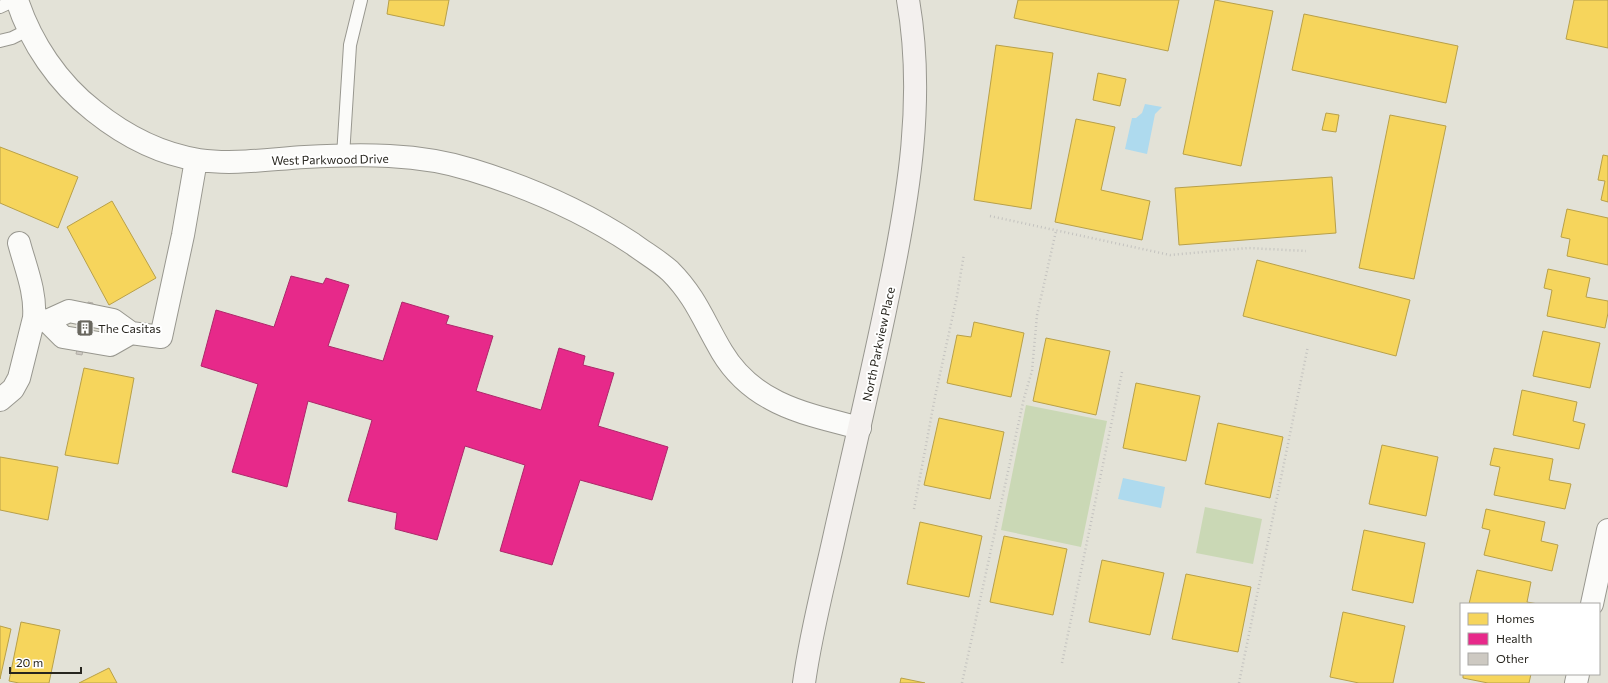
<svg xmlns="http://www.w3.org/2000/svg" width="1608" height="683" font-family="Commissioner,sans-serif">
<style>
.green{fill:#cad8b5}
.water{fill:#aedaee}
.homes{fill:#f6d55c;stroke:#b8a049}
.health{fill:#e7298a;stroke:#ad286a}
.building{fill:#cdc9c2;stroke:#b2aea7}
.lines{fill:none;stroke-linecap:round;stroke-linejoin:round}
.lane-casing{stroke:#98978f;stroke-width:14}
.street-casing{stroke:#98978f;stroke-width:24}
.secondary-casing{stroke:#98978f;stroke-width:24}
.path{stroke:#c3c2bf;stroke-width:2.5;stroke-dasharray:1 3;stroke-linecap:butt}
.lane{stroke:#fbfbf9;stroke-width:12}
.street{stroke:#fbfbf9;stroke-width:22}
.secondary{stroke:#f3f0ee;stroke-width:22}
.labels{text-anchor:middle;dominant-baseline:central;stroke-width:4;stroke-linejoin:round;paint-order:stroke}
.street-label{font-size:12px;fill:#27251e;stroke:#fff}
.poi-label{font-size:12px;fill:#27251e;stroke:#fff;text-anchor:start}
</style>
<rect width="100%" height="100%" fill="#e3e2d7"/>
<path class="green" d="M1026,405L1107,421L1081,547L1001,530Z
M1205,507L1262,519L1253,564L1196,553Z"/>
<path class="water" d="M1145,104L1162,107L1155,114L1147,154L1125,149L1132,118H1136L1142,113Z
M1123,478L1165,487L1161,508L1118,499Z"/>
<path class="homes" d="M389,0H449L444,26L387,14Z
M1018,0H1179L1168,51L1014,18Z
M1215,0L1273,11L1241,166L1183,154Z
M1574,0H1608V48L1566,39Z
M1304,14L1458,46L1446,103L1292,70Z
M996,45L1053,53L1031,209L974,200Z
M1098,73L1126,79L1120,106L1093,100Z
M1326,113L1339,115L1336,132L1322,130Z
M1390,115L1446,126L1414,279L1359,268Z
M1076,119L1115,127L1101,190L1150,201L1142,240L1055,222Z
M0,147L78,177L58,228L0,203Z
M1603,155L1608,156V202L1601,200L1605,181L1598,180Z
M1332,177L1336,233L1179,245L1175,188Z
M112,201L156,278L109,305L67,227Z
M1567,209L1608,218V265L1567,256L1570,239L1561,237Z
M1257,260L1410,300L1396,356L1243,316Z
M1548,269L1590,278L1586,297L1608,301V313L1605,328L1547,316L1552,290L1544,288Z
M974,322L1024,333L1011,397L947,383L957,335L971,337Z
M1543,331L1600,343L1590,388L1533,376Z
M1046,338L1110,351L1096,415L1033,401Z
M84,368L134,378L118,464L65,455Z
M1136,383L1200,396L1186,461L1123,448Z
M1522,390L1577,402L1573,421L1585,424L1579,449L1513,435Z
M939,418L1004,432L990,499L924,485Z
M1218,423L1283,437L1270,498L1205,484Z
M1382,445L1438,457L1426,516L1369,504Z
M1494,448L1553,459L1549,480L1571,484L1565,509L1494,495L1500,467L1490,465Z
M0,457L58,467L48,520L0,510Z
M1486,509L1545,522L1541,541L1558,545L1552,571L1484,555L1490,530L1482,528Z
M920,522L982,536L969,597L907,584Z
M1364,530L1425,543L1413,603L1352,590Z
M1004,536L1067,549L1053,615L990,602Z
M1102,560L1164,573L1150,635L1089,622Z
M1477,570L1531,582L1527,602L1538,604H1469Z
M1186,574L1251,587L1238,652L1172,639Z
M1343,612L1405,626L1393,683H1359L1330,677Z
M21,622L60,630L49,683H19L9,681Z
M0,626L11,629L0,679Z
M109,668L117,683H79Z
M1463,674H1531L1529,683H1488L1463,678Z
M901,678L925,683H900Z"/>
<path class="health" d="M291,276L323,284L326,278L349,285L328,346L383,361L402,302L449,316L446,324L493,336L476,391L541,410L559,348L585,356L583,365L614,373L598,426L668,447L652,500L580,480L552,565L500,551L525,465L465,446L437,540L395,529L397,513L348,501L372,420L308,401L287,487L232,472L258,384L201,366L216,310L274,327Z"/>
<path class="building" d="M88,302L93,303L82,355L76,354Z"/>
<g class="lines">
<g class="lane-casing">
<path id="lane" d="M0,7L15,0
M0,41L12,38L28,30
M343,156L350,45L361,0"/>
</g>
<g class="street-casing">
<path id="street" d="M17,0C31,43 58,83 94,111C124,135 160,154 199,160C234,165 270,159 305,157C360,154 419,153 472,170C528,187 583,211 633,244C645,253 659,261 670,271C696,297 704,322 722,352C753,404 805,414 860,428
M19,243C26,269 36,292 34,318
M47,321L69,311L113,320L131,333L161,337L183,235L196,160
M0,400L13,389L19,378L34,318L47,321L63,337L110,345L131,333
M1592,604L1608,530
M1576,683L1578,674"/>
</g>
<g class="secondary-casing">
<path id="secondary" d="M804,683C811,631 825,580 836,529C854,450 873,370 889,291C909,195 925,97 908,0"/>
</g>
<path class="path" d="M990,216L1170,255L1248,248L1306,251
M914,509L935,397L957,296L964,254
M1062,663L1122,372
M962,683L1024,398L1032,371L1037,315L1056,231
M1239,683L1308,346"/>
<use href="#lane" class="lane"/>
<use href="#street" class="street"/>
<use href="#secondary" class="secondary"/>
</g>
<defs>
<g id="building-square" transform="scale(0.9)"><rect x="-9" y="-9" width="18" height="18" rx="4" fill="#69675f" stroke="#fff"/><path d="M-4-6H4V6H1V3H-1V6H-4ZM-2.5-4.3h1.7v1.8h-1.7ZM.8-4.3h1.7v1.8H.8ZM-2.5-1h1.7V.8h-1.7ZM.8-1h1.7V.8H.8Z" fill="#fff"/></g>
</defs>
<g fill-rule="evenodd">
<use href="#building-square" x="85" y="328"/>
</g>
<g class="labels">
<g class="street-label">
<text transform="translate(330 159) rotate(-1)">West Parkwood Drive</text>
<text transform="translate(878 344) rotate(-78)">North Parkview Place</text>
</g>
<g class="poi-label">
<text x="98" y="328">The Casitas</text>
</g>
</g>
<rect x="1460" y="603" width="140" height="72" fill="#ffffff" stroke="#a9a8a5"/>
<rect x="1468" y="613" width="20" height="12" fill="#f6d55c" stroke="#a9a8a5"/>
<text x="1496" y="623" font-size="12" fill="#27251e">Homes</text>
<rect x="1468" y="633" width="20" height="12" fill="#e7298a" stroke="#a9a8a5"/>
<text x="1496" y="643" font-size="12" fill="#27251e">Health</text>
<rect x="1468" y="653" width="20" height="12" fill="#cdc9c2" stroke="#a9a8a5"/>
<text x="1496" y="663" font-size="12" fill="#27251e">Other</text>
<path d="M10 667v6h71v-6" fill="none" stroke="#27251e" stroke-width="2"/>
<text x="16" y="667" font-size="12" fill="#27251e" stroke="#ffffff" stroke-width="3" paint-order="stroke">20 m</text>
</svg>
